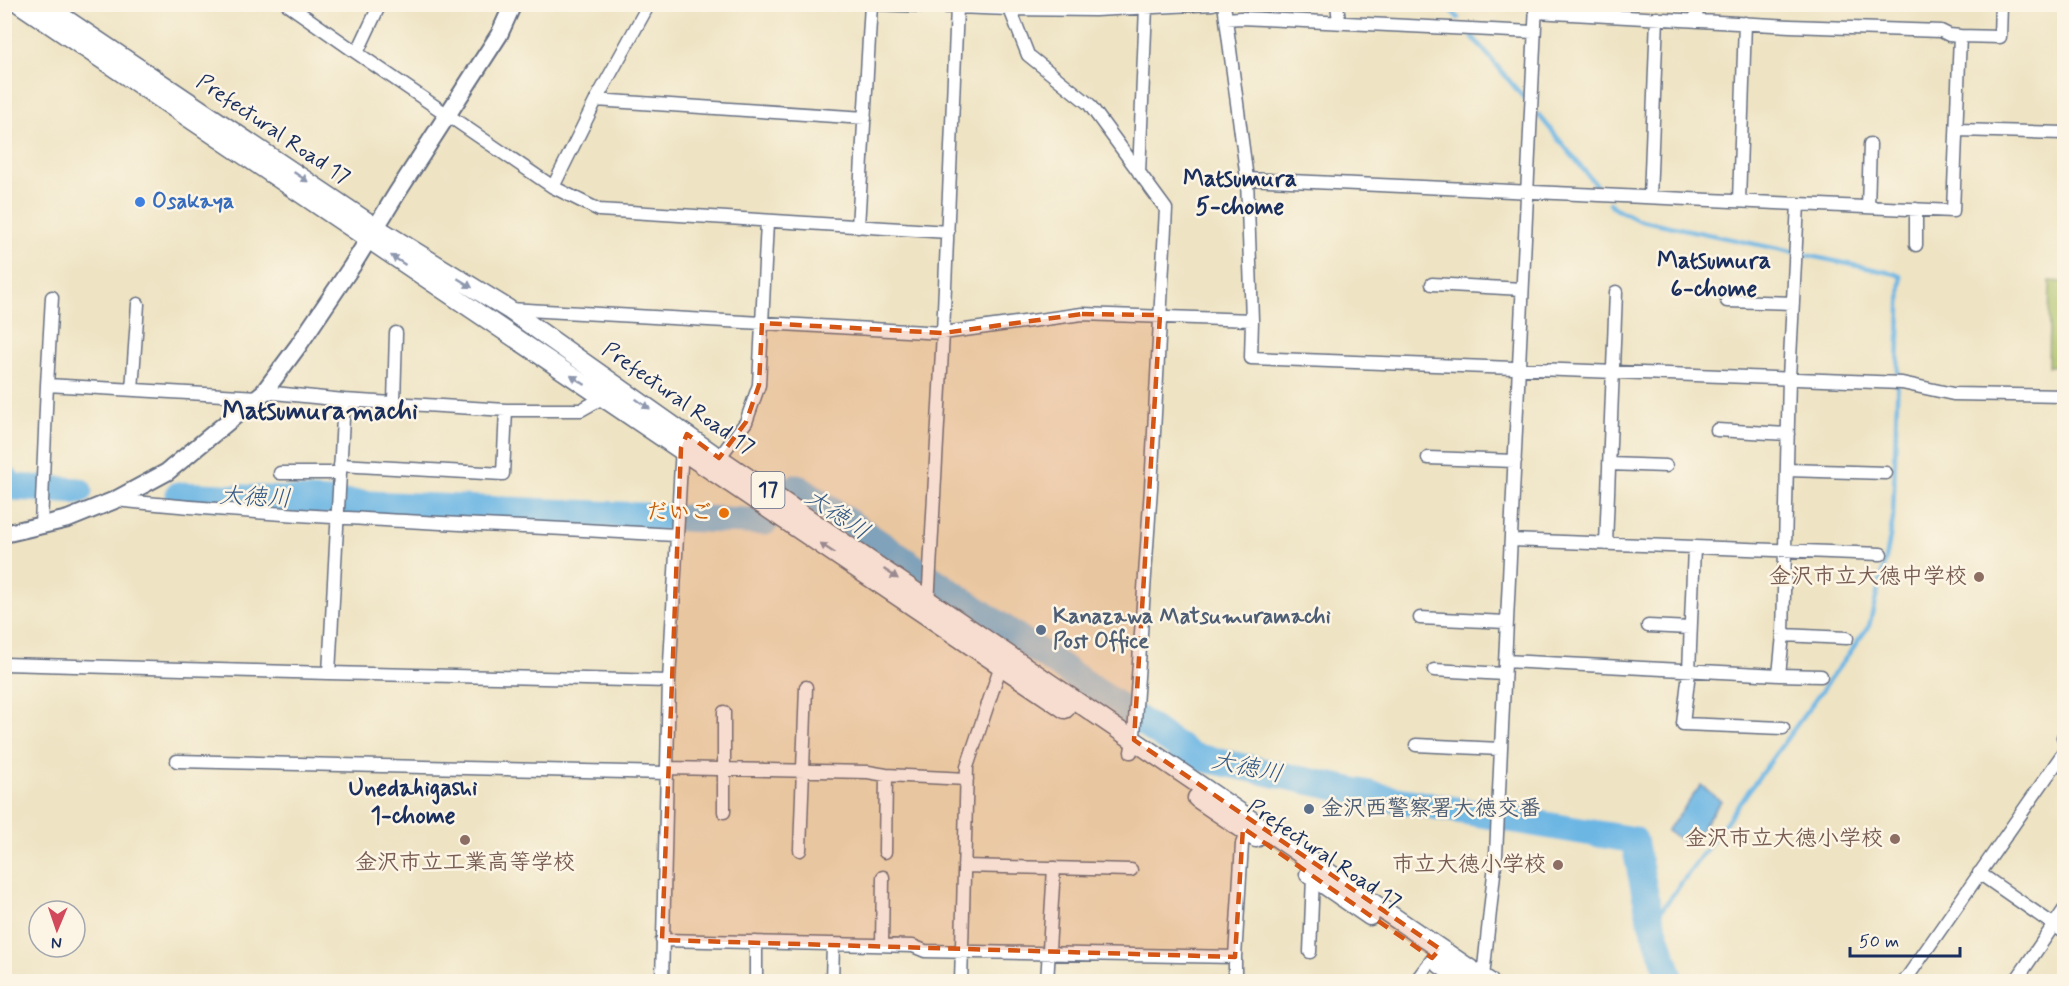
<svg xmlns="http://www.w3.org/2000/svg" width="2069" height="986" font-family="Mynerve,'Klee One',sans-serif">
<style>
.green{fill:#a8be63;stroke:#627660;stroke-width:1.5}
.water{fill:#6cb6e4;stroke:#4472a1;stroke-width:1.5}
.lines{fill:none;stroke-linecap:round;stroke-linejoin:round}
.stream{stroke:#6cb6e4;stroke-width:4.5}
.river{stroke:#6cb6e4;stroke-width:27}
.street-casing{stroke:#656e81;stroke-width:15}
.secondary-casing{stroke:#656e81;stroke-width:20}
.primary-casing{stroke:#656e81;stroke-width:21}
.street{stroke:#fff;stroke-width:12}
.secondary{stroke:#fff;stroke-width:16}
.primary{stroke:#fff;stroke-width:18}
.oneway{fill:#8d97ae}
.marked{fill:#d45514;fill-opacity:0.2;stroke:#d45514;stroke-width:4.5;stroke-dasharray:12 8;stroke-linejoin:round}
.shop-dot{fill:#3f7fe0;stroke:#fcf5e5;stroke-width:2}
.food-dot{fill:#e8710a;stroke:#fcf5e5;stroke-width:2}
.education-dot{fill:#8d6e63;stroke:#fcf5e5;stroke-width:2}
.service-dot{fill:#5c6f8a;stroke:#fcf5e5;stroke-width:2}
.labels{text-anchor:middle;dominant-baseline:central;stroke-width:5;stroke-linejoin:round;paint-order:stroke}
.shield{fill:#fcf5e5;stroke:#5e6a86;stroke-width:1.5}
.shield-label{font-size:21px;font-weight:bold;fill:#1b2f5e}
.street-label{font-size:22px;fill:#1b2f5e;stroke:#fcf5e5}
.shop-label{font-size:22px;font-weight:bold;fill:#366cbe;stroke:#fcf5e5;text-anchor:start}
.food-label{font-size:22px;font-weight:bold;fill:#c56008;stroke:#fcf5e5;text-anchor:end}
.education-label{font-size:22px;font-weight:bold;fill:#785e54;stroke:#fcf5e5;text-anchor:end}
.service-label{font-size:22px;font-weight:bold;fill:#4e5e75;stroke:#fcf5e5;text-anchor:start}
.neighbourhood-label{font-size:24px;font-weight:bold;fill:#1b2f5e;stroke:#fcf5e5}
.water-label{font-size:24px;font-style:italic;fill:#335886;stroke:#fcf5e5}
.quarter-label{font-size:26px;font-weight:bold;fill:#1b2f5e;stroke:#fcf5e5}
</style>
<rect width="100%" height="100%" fill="#fcf5e5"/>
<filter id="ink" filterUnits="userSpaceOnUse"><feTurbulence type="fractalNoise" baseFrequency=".0167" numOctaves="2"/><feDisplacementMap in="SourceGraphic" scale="12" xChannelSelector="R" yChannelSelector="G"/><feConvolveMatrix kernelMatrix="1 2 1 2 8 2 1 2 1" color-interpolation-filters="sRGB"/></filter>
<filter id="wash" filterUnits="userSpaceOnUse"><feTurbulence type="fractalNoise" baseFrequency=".008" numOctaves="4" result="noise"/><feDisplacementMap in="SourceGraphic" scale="24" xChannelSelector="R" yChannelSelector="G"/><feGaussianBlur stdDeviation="1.35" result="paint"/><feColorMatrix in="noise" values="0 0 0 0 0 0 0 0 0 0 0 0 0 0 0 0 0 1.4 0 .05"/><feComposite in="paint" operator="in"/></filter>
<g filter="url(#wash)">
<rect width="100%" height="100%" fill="#eee3c3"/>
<path class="green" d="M2050,281L2064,282V366H2048Z"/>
<path class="water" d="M1701,785L1721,801L1689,845L1667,831Z"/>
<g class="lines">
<path class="stream" d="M1446,4L1458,18
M1472,36L1523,97
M1539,115L1596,185
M1610,203L1613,207L1636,219L1896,274L1901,277L1893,519L1887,554L1869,626L1661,911L1650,918"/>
<path class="river" d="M4,477L13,487L79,491
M794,491L797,487L1192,756L1392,799L1634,840L1650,918L1672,982
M178,495L332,502
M348,503L663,517
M683,518L765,522L767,520"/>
</g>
</g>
<g filter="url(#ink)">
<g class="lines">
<g class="street-casing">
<path id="street" d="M287,4L357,53
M380,4L357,53L553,187L596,100L649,4
M873,4L1010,9V4
M1224,4L1247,179L1252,320L1251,358L1902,383L1953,394L2064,396
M1337,4L1339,21
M1535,12L1790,26L1941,31L1949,35L1960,36
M1226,19L1240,18L1534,32
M1696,21L1697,4
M596,100L865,118
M1957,130L2064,133
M1139,173L1146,7
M1247,179L1798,204
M553,187L599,210L948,232
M1650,197L1657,18
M1739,201L1745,23
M1868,207L1870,144
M858,227L871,4
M1916,245V209
M1432,284L1522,289
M1727,301L1793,303
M509,309L943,333L1082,314L1252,320
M47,385L52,297
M132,390L138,304
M344,400L506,410H581L604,397L606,394
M394,402L396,333
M1717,430L1788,434
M719,458L746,422L759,385L767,222
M1428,458L1515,461
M1609,464L1666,466
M340,465L503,474L506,410
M1787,470L1886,473
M280,473H340
M115,500C301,519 489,524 676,535
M41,525L47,385L258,397
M1511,540L1881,554
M1606,544L1616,292
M1694,547L1689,672L1683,724L1783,728
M928,605L943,333L957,8
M1420,618L1506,622
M1648,626L1690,628
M1783,635L1847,638
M1505,661L1779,675L1783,635L1789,378L1798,204L1953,211L1960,36L2000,37L2001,4
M4,664L329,673L344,400L264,392
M1434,670L1504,674
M329,673L669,681
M1779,675L1821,676
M724,712V812
M2063,737H2064
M1416,745L1500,749
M1131,752L1134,735L1151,488L1166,209L1089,104L1028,55L1010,9L1095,10L1213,4
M177,761L667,773
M667,768L868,772L886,775L967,779
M800,850L806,687
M885,852L886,775
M964,866L1131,870
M1979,873L2064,932
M662,940L913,946L925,951L1235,957L1242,844L1249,826
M882,945L883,877
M1310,952L1313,877L1316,873
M1483,977L1496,855L1536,4
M662,982L669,681L682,446
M756,982V942
M832,982L833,944
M961,982L967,767L1003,659
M1047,982L1054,868
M1235,982V957
M1415,982L1440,949
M1904,982L2064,752
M2015,982L2064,910"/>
</g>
<g class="secondary-casing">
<path id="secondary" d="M4,534L68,519L115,500L167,472L264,392L298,346L352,266L397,193L499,35L513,4"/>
</g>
<g class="primary-casing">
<path id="primary" d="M20,4L1065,709
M43,4L375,227L508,309L719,458L1489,982
M1197,798L1256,838
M1309,874L1370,916
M1440,964L1466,982"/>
</g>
<use href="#street" class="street"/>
<use href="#secondary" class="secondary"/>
<use href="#primary" class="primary"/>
</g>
<defs><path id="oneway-solid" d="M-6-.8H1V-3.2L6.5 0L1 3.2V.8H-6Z" transform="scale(1.5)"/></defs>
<g class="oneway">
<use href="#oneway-solid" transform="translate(301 177) rotate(34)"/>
<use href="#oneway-solid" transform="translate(398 260) rotate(-147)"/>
<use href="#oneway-solid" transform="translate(465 283) rotate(32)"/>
<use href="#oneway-solid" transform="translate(578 380) rotate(-147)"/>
<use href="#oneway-solid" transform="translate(643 404) rotate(35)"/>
<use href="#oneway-solid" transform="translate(827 548) rotate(-146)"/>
<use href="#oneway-solid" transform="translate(891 574) rotate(34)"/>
</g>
</g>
<path class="marked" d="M1082,314L1160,315L1134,740L1440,949L1432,958L1243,828L1235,957L662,940L681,448L687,434L719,458L746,422L759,385L762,323L943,333Z"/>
<circle class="shop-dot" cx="140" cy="202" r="6"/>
<circle class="food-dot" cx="724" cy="513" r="6"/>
<g class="education-dot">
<circle cx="1979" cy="577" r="6"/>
<circle cx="1895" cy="839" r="6"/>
<circle cx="465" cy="840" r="6"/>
<circle cx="1558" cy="865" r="6"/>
</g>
<g class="service-dot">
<circle cx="1041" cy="630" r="6"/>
<circle cx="1309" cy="809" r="6"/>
</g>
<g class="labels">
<rect class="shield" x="751.5" y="472" width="33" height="36" rx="4.5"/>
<g class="shield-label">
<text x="768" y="490">17</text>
</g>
<g class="street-label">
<text transform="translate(273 130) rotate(34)">Prefectural Road 17</text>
<text transform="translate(678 399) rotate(35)">Prefectural Road 17</text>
<text transform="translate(1324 855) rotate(34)">Prefectural Road 17</text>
</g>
<g class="shop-label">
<text x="152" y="202">Osakaya</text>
</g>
<g class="food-label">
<text x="712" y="513">だいご</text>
</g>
<g class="education-label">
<text x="1967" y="577">金沢市立大徳中学校</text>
<text x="1883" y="839">金沢市立大徳小学校</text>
<text x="465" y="863" text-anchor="middle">金沢市立工業高等学校</text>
<text x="1546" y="865">市立大徳小学校</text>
</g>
<g class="service-label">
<text x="1053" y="617">Kanazawa Matsumuramachi<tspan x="1053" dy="25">Post Office</tspan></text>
<text x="1321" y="809">金沢西警察署大徳交番</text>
</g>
<g class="neighbourhood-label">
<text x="1240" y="179">Matsumura<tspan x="1240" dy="28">5-chome</tspan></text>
<text x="1714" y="261">Matsumura<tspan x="1714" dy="28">6-chome</tspan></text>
<text x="413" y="788">Unedahigashi<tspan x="413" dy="28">1-chome</tspan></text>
</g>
<g class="water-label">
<text transform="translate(255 498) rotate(3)">大徳川</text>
<text transform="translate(837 515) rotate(34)">大徳川</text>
<text transform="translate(1247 768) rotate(12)">大徳川</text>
</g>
<g class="quarter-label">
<text x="320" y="412">Matsumuramachi</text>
</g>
</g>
<rect width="2069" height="986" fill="none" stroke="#fcf5e5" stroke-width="24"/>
<g transform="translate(57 929) rotate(182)"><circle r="28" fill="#fcf5e5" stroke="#a2a6af" stroke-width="1.5"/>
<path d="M0-4.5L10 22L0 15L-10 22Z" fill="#d1495b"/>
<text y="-9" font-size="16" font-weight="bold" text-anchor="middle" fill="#1b2f5e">N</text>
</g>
<path d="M1850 947v9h110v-9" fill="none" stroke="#1b2f5e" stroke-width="3"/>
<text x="1859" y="947" font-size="18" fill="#1b2f5e" stroke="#fcf5e5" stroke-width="4.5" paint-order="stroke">50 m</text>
</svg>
